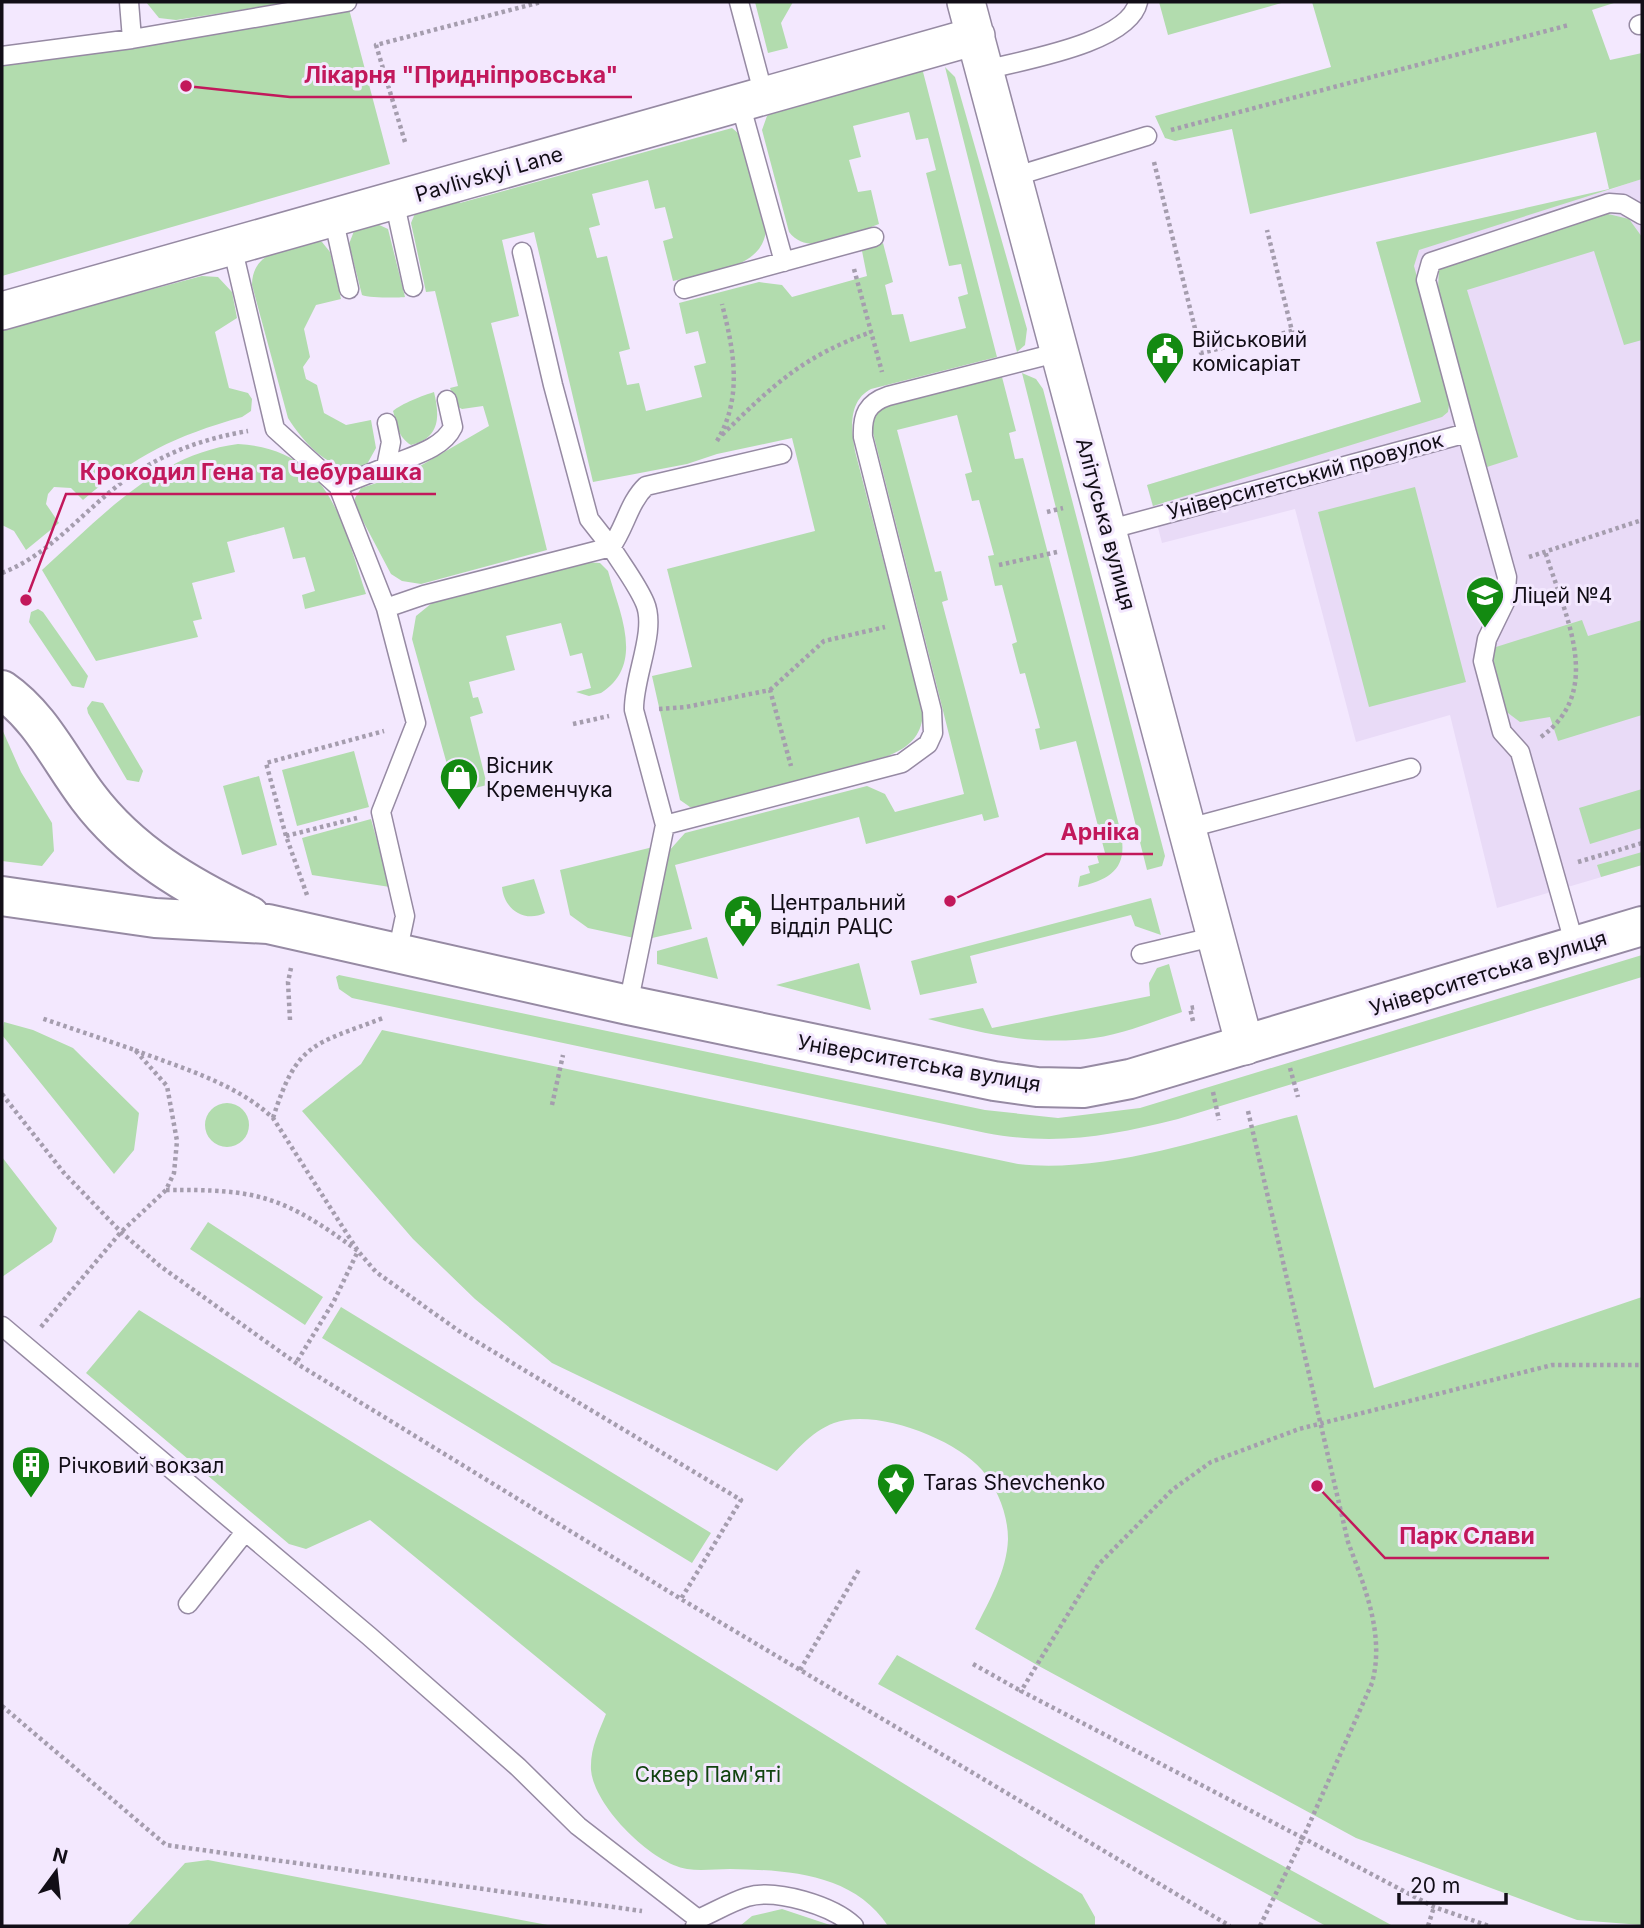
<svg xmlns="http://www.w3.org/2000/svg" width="1644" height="1928" font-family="Inter,sans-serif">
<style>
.built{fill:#e9dbf7}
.green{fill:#b2dcae}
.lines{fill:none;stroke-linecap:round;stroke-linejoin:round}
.lane-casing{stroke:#968aa3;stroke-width:21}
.street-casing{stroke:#968aa3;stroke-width:40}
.secondary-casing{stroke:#968aa3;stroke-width:42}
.path{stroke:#a59dae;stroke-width:4.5;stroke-dasharray:3.5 3.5;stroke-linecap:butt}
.lane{stroke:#fff;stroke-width:18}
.street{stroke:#fff;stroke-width:37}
.secondary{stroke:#fff;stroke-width:38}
.labels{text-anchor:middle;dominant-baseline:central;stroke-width:6;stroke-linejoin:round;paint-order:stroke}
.street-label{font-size:21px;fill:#120e17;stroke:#f3e8fe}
.poi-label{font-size:21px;fill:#120e17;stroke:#f3e8fe;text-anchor:start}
.park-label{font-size:21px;fill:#11430f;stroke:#f3e8fe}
.leader{fill:none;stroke:#c2185b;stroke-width:2.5}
.callout-dot{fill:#c2185b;stroke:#f3e8fe;stroke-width:2.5}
.callout-label{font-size:23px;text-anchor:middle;font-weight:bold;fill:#c2185b;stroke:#f3e8fe;stroke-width:6;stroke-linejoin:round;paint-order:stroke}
</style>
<rect width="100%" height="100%" fill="#f3e8fe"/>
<path class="built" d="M1641,179L1642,865L1497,908L1450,715L1356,742L1295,509L1162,543L1147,485L1421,402L1376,242L1609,190Z"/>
<path class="green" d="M146,2H293L176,20L159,18Z
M755,2H793L781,23L788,48L768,53Z
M1159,2H1285L1168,35Z
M1312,2H1617L1592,10L1610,60L1642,53V179L1419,250L1414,266L1450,398L1448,412L1442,417L1153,506L1147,485L1421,402L1376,242L1609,189L1596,132L1250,214L1232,129L1175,141L1165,138L1155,116L1331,67Z
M349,9L390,164L2,276V64Z
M945,67L955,77L1027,329L1025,345L1017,352Z
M922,68L997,357L871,389C848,401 851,429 855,451L923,714C921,737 909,747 888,756L704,808L690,807L680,800L652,676L692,667L667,569L815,531L792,438L717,454L687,464L593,482L534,232L502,240L519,316L491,323L547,550L421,584L402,581L391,574L355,506V498L361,488L408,473L489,426L483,406L462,409L458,407L450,388L458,386L435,291L426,292L411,223L416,211L458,199L460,203L732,128L738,133L766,227C766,270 704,273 673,281L663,241L673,238L665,207L655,209L648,180L592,194L600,225L589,228L597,258L607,256L630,349L619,352L627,385L639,383L646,411L702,397L694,366L706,363L698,331L686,334L679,303L759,282L782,285L792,297L867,276L862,251L883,243L893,282L885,285L892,315L903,314L910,342L966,328L958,297L968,294L961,264L949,266L926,173L936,170L928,138L916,140L909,112L853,126L861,157L849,160L858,192L871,190L879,224C854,233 809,259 789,232L762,130L767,116L775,111Z
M1604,213L1629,219L1642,237V340L1624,345L1594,251L1467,290L1518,457L1487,467L1438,290L1439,268Z
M375,223L388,229L405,297C398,298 369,298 362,295L349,244L354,231Z
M316,240L322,242L330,252L341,299L316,305L304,329L310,357L303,367L306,379L317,385L324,413L346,425L371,420L376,448L366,466C333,477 304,443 288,418L252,285C252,250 289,248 316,240Z
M202,276L218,277L232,292L237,318L215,332L229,388L248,393L252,399L251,411L242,417C175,436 136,455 83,500L71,488L54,487L48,494L46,504L59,523L26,550L14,531L2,525V329Z
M1022,373L1036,379L1043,389L1165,856L1162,866L1147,870Z
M1002,377L1016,431L1009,433L1015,459L1023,458L1120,829C1129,867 1113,879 1078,887L1080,876L1090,873L1088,866L1099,863L1097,856L1105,853L1076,741L1040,750L1035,729L1040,728L1025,673L1020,674L1012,644L1017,642L1002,585L995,586L988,556L994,555L979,500L972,501L965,474L972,472L957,415L897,430L935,572L941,571L948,600L942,602L999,817L984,821L982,814L866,844L859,817L675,865L692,929L652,938L668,852L685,833L867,786L885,794L895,812L964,794L871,425L874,414L880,408Z
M434,392C440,417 440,438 411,445C398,437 397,425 393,411C401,404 424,395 434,392Z
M238,444C330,449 342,522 366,594L305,609L302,595L315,591L305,557L293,559L284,527L227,542L235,572L192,583L202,619L193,621L198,637L96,661L42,570C100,518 157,454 238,444Z
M1415,487L1466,682L1369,707L1318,512Z
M583,562L600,563L608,571C619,612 646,664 601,693L589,696L576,692L591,688L582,653L570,656L561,623L506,636L515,670L469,682L473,698L478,697L483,713L470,717L487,785L455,793L412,639L416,616L432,603Z
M38,609L43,612L88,676L84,688L72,686L29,622L31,612Z
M1582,620L1588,636L1642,620V715L1558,741L1550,717L1520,722L1504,710L1489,657L1496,647Z
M92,701L103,703L143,771L139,782L127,780L88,713L87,708Z
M2,729L21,772L52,823L54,851L42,866L2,861Z
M354,751L369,807L297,826L282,770Z
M259,776L277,845L242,855L223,786Z
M1642,789V828L1590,844L1579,808Z
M371,819L390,887L312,875L302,838Z
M649,848H654L634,938L588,928L570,915L560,870Z
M1642,852V865L1601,877L1597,865Z
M534,879L545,913C524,923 504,909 502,887Z
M1151,898L1161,935L1135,926L1131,915L970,956L977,983L920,995L911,961Z
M707,937L718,979L657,964V951Z
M1642,955V977L1178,1119C1109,1136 1057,1146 986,1133L352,998L339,989L336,977L339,975L985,1110L1058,1118L1140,1108Z
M859,963L871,1010L776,985Z
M1169,964L1182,1012C1154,1021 1124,1034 1094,1038C1036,1046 984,1034 928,1019L983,1008L992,1028L1150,996L1149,983L1157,968Z
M4,1022L33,1030L73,1048L139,1113L134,1150L114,1174L2,1035Z
M382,1030L1018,1164C1106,1174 1211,1136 1297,1115L1374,1388L1642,1297V1925L1577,1920L1356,1838L1037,1665L975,1629C989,1601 1007,1571 1008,1539C1008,1514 997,1488 982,1470C954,1438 875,1408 834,1423C810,1432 794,1453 777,1471L552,1363L475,1299L413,1239L302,1111L361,1064Z
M205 1125a22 22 0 1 1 44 0a22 22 0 1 1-44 0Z
M2,1157L57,1228L52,1242L2,1277Z
M208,1222L323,1297L305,1325L190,1249Z
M341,1307L711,1533L692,1563L322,1338Z
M139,1310L1082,1894L1095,1917V1926H888C853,1873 787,1870 730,1869C716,1869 701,1871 687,1869C651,1863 594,1806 591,1770C590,1748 599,1732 606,1714L370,1520L306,1549L289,1544L86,1373Z
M897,1655L1393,1926H1326L878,1684Z
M208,1860L553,1926H127L185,1863Z
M782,1909L833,1926H740L752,1916Z"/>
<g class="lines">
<g class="lane-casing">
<path id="lane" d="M129,2L132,39
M739,2L764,96
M1639,25L1642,24
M2,56L132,39L347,2
M985,70C1023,60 1129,43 1138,2
M740,103L784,262
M1013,177L1147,136
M394,200L413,287
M333,217L349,289
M232,246L275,429L338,486L386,608L416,723L381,812L405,916L397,954
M684,289L874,237
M1467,433L1426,280L1431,262L1609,203L1623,204L1642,215
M386,467C408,457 442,450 453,427L447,400
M338,486L386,467L391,442L387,423
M1107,530L1467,433L1507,577L1505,602L1487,639L1483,661L1502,732L1520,752L1575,946
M386,608L424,595L611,547L589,519L553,385L522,252
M665,825L634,710C633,678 657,631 645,603C637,584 622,565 611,547C625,528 629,502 646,486L782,454
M1189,828L1411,768
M1141,954L1217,936
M628,1005L665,825L902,763L928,744L933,733L932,711L863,437C862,415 867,403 888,396L1060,352
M2,1326L369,1636L518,1767L578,1826L698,1919
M188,1604L245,1532
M695,1926L698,1919C714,1912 731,1902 747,1897C776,1888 833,1906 854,1926"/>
</g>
<g class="street-casing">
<path id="street" d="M966,2L1245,1046
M2,311L976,36"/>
</g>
<g class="secondary-casing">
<path id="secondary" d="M2,690C41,717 60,760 88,797C130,853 189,887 250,916
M2,896L155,918L268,924L628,1005L994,1081L1037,1087L1083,1088L1130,1079L1642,926"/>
</g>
<path class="path" d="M1171,130L1569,25
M405,142L376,45L541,2
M1154,162L1201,353L1292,331L1267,230
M854,269L882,372
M722,435C772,386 803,356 871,332
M717,441C743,397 734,351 722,304
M1047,512L1063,508
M1529,557L1642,520
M999,565L1057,552
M2,573C51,554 83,511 125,480C163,453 202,439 248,431
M770,690L824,641L885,627
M659,709L686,707L770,690L791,766
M573,724L609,716
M1541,737C1606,690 1564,614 1545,551
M286,836L357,818
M1578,862L1642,843
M307,895L286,836L266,763L384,731
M290,1020L288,982L291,968
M1193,1021L1190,1008L1196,1007
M135,1050C183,1069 234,1082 273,1118L358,1251L376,1272L459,1331L741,1500L681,1599
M1290,1068L1298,1097
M1213,1092L1219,1120
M2,1094L64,1173L121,1232L160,1266L296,1363L681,1599L1230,1926
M552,1105L563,1055
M1248,1111L1348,1542C1365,1588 1385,1635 1372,1683L1303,1838L1434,1907L1489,1926
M273,1118C297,1042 313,1045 383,1018
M166,1190C258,1189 283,1196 358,1251L334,1301L296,1363
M41,1327L121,1232L166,1190L174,1173L177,1141L167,1086L135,1050L41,1018
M973,1664L1021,1691
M800,1670L860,1568
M2,1706L166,1845L642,1911
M1260,1926L1303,1838L1021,1691L1098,1565L1172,1490L1211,1462L1299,1429L1552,1365H1642
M1428,1926L1434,1907"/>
<use href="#lane" class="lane"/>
<use href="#street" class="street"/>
<use href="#secondary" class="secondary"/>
</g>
<defs>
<g id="civic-pin" transform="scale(2.0125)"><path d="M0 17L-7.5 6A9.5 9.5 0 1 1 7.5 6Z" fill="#138a11" stroke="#f3e8fe"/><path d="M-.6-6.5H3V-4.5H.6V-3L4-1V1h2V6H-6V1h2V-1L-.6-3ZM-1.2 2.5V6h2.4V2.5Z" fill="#fff"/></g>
<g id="school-pin" transform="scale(2.0125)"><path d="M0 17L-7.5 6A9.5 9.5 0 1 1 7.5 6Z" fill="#138a11" stroke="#f3e8fe"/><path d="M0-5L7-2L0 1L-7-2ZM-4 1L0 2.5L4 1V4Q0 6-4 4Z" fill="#fff"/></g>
<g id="shop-pin" transform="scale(2.0125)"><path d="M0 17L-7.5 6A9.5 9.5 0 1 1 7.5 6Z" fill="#138a11" stroke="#f3e8fe"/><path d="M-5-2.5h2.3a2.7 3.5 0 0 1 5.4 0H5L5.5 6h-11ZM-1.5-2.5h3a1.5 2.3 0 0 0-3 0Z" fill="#fff"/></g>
<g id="building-pin" transform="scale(2.0125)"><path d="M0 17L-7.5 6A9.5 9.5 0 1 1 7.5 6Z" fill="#138a11" stroke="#f3e8fe"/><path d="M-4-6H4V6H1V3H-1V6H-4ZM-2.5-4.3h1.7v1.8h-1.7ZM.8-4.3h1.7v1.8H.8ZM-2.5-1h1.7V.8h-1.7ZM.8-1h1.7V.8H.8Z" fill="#fff"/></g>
<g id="sight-pin" transform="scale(2.0125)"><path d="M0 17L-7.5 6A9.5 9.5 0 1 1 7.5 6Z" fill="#138a11" stroke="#f3e8fe"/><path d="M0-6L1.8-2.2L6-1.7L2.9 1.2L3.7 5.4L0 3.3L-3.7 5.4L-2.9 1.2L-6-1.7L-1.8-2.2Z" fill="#fff"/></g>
</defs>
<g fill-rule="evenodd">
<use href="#civic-pin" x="1165" y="351"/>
<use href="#school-pin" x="1485" y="595"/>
<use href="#shop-pin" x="459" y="777"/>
<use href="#civic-pin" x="743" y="914"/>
<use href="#building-pin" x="31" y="1465"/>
<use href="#sight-pin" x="896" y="1482"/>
</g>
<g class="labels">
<g class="street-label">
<text transform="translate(489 174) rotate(-16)">Pavlivskyi Lane</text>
<text transform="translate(1305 476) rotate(-15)">Університетський провулок</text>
<text transform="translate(1106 524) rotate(75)">Алітуська вулиця</text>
<text transform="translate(1488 973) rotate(-17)">Університетська вулиця</text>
<text transform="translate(919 1063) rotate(10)">Університетська вулиця</text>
</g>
<g class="poi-label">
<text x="1192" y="339">Військовий<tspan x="1192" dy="24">комісаріат</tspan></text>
<text x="1512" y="595">Ліцей №4</text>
<text x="486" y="765">Вісник<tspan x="486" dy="24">Кременчука</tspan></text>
<text x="770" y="902">Центральний<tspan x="770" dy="24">відділ РАЦС</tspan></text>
<text x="58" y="1465">Річковий вокзал</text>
<text x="923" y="1482">Taras Shevchenko</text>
</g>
<g class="park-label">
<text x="708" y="1774">Сквер Пам'яті</text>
</g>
</g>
<path class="leader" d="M186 86L290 97H632M26 600L66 494H436M950 901L1046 854H1153M1317 1486L1385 1558H1549"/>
<g class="callout-dot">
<circle cx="186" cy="86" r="7"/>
<circle cx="26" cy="600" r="7"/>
<circle cx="950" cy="901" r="7"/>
<circle cx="1317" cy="1486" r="7"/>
</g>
<g class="callout-label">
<text x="461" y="83">Лікарня "Придніпровська"</text>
<text x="251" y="480">Крокодил Гена та Чебурашка</text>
<text x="1100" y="840">Арніка</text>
<text x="1467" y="1544">Парк Слави</text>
</g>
<rect width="1644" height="1928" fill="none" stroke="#120e17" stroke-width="7"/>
<g transform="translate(56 1872) rotate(15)" stroke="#f3e8fe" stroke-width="5" paint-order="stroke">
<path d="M0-5L12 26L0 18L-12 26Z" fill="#120e17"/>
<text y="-10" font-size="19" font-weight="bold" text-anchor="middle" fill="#120e17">N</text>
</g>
<path d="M1399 1893v10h107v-10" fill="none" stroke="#120e17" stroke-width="3.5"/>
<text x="1410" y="1893" font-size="21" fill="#120e17" stroke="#f3e8fe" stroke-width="5" paint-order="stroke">20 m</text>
</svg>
